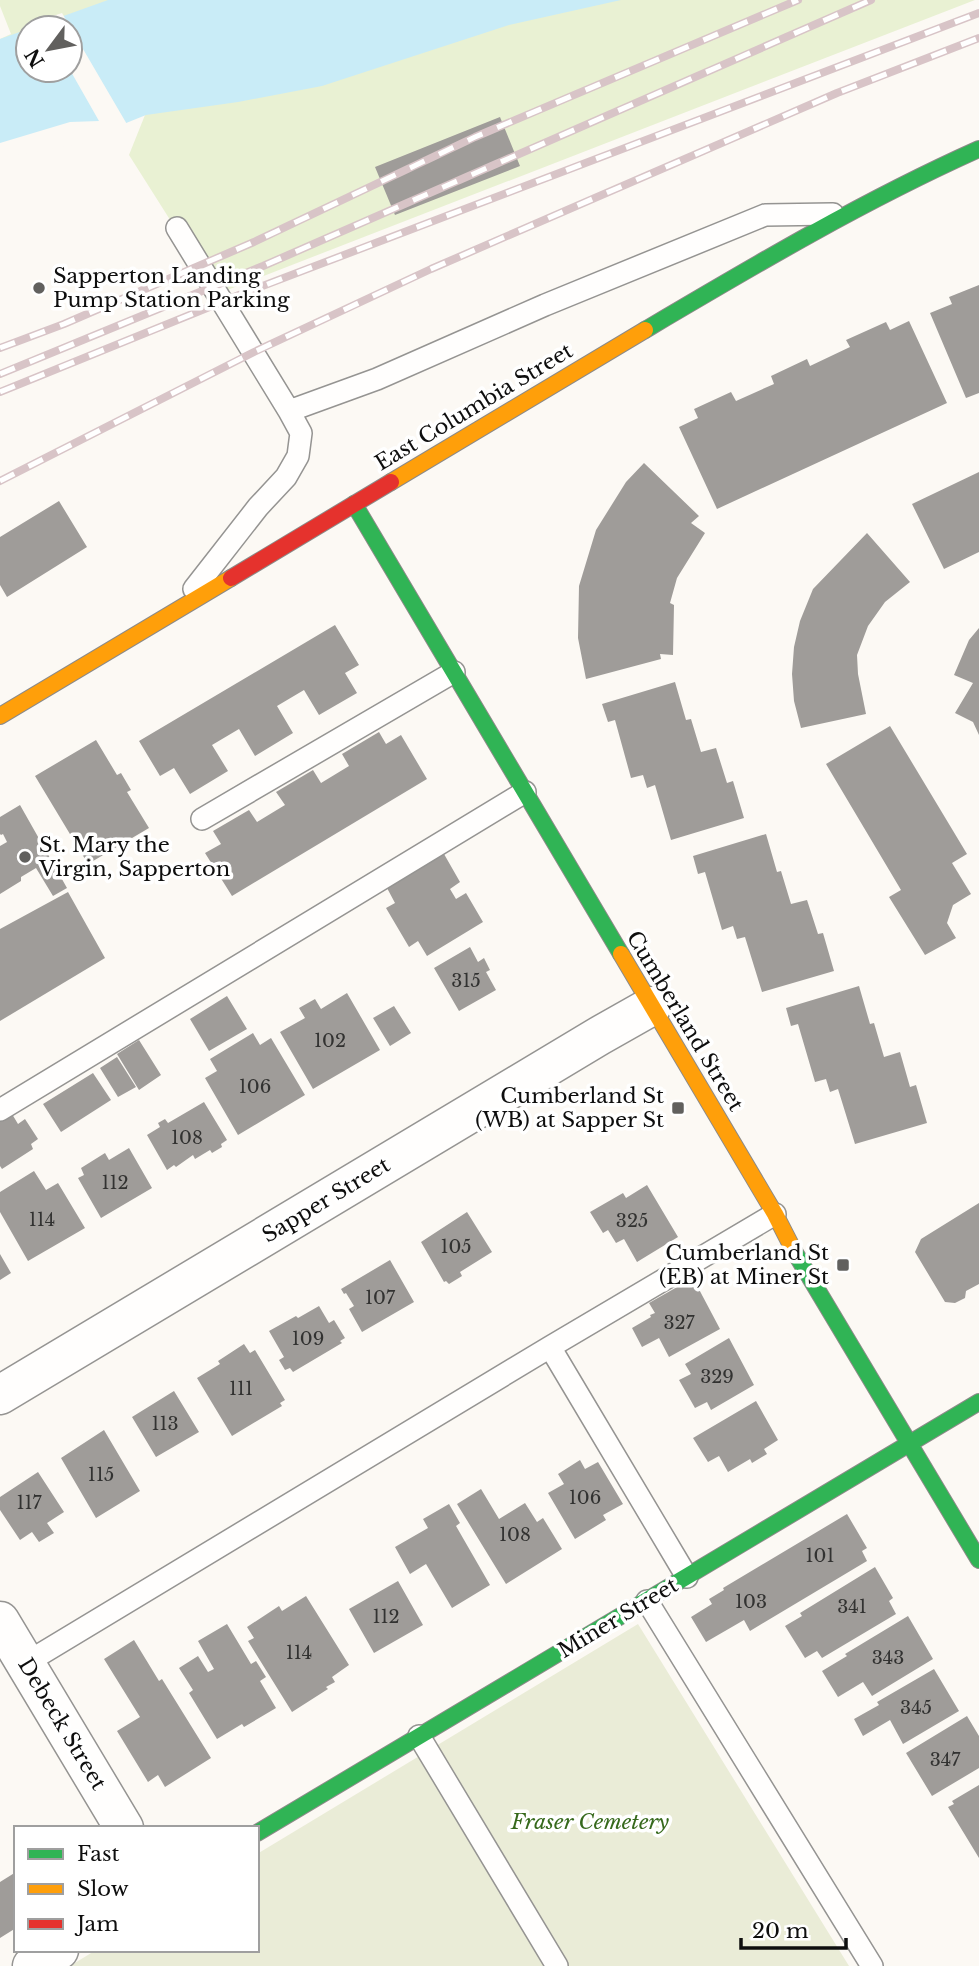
<svg xmlns="http://www.w3.org/2000/svg" width="979" height="1966" font-family="'Libre Baskerville',serif">
<style>
.green{fill:#e9f1d3}
.cemetery{fill:#eaecd7}
.water{fill:#c9ecf7}
.pier{fill:#fcf9f4}
.building{fill:#9f9c99}
.lines{fill:none;stroke-linecap:round;stroke-linejoin:round}
.lane-casing{stroke:#959492;stroke-width:24}
.street-casing{stroke:#959492;stroke-width:41}
.fast-casing{stroke:#8c8a88;stroke-width:18}
.slow-casing{stroke:#8c8a88;stroke-width:18}
.jam-casing{stroke:#8c8a88;stroke-width:18}
.lane{stroke:#fffefd;stroke-width:21}
.street{stroke:#fffefd;stroke-width:38}
.fast{stroke:#30b455;stroke-width:16}
.slow{stroke:#ff9f0a;stroke-width:16}
.jam{stroke:#e5322d;stroke-width:16}
.rail-casing{stroke:#d8c4c7;stroke-width:8}
.rail{stroke:#fff;stroke-width:5;stroke-dasharray:16;stroke-linecap:butt}
.poi-dot{fill:#61605e;stroke:#fff;stroke-width:2.5}
.labels{text-anchor:middle;dominant-baseline:central;stroke-width:7;stroke-linejoin:round;paint-order:stroke}
.number-label{font-size:18px;fill:#323231}
.poi-label{font-size:21px;fill:#0e0e0e;stroke:#fff;text-anchor:start}
.street-label{font-size:21px;fill:#0e0e0e;stroke:#fff}
.park-label{font-size:21px;font-style:italic;fill:#36691c;stroke:#fff}
</style>
<rect width="100%" height="100%" fill="#fcf9f4"/>
<path class="green" d="M0,0H181L70,28H28V70L0,81V39L11,34L0,6Z
M420,0H975L217,294L129,155L145,115L70,122Z"/>
<path class="cemetery" d="M638,1624L849,1966H70L96,1950H257V1854Z"/>
<path class="water" d="M108,0H621L509,25L322,86L238,102L146,115L89,138L0,154V39L28,29V70H70V28H30Z"/>
<path class="pier" d="M62,13L128,126L90,142L0,158V143L70,122L99,121L70,70V28H45L41,20Z"/>
<path class="building" d="M500,117L520,166L395,215L375,167Z
M979,285V393L966,398L930,313L952,304L949,297Z
M909,321L947,403L717,509L679,427L698,418L694,409L731,392L736,401L774,384L771,376L807,359L810,366L850,347L846,340L886,322L890,330Z
M644,463L699,516L691,523L705,533L677,578L670,603L674,605L673,655L660,654L661,659L586,679L578,638L579,586L596,530L626,482Z
M979,472V552L944,569L912,504Z
M59,501L87,547L7,597L0,585V537Z
M867,533L910,582L885,602L868,626L857,655L858,674L866,714L801,728L794,701L792,674L794,647L800,621L813,589Z
M335,625L359,665L345,673L357,693L319,715L304,690L277,706L293,733L255,756L239,729L212,745L228,771L190,794L174,768L160,776L139,741Z
M979,628V735L973,722L955,713L973,683L954,675L969,640Z
M675,682L686,720L691,719L701,752L716,748L727,783L733,781L744,818L671,840L655,785L647,788L643,775L631,778L615,720L608,722L602,704Z
M890,726L967,854L952,863L971,894L953,905L947,923L956,938L925,955L889,897L901,890L826,764Z
M379,732L386,744L401,735L427,779L232,896L205,853L221,844L213,831L249,810L257,822L285,805L276,792L313,770L321,783L349,766L342,754Z
M96,740L117,775L121,773L131,790L127,792L149,828L88,864L35,776Z
M20,805L67,888L53,896L36,868L21,877V881L0,894V846L7,842L3,834L1,835L0,834V817Z
M766,834L777,872L781,871L791,904L807,900L818,934L823,933L834,971L762,992L745,937L737,939L733,926L722,930L705,872L698,874L693,856Z
M444,854L460,882L450,889L456,899L466,893L483,922L427,956L418,941L409,947L386,908L395,903L387,888Z
M68,892L105,958L0,1021V929Z
M470,947L478,962L484,958L490,970L486,972L496,990L459,1011L434,968Z
M859,986L870,1024L874,1023L884,1057L900,1052L910,1087L916,1085L927,1123L855,1144L838,1089L830,1092L826,1079L815,1082L798,1024L791,1026L786,1008Z
M347,993L380,1050L313,1089L280,1032L305,1018L299,1008L315,999L321,1009Z
M227,996L247,1029L209,1051L190,1019Z
M394,1006L411,1033L390,1046L373,1018Z
M253,1033L260,1045L271,1038L305,1095L238,1135L205,1078L217,1071L210,1059Z
M139,1040L161,1075L139,1090L117,1054Z
M117,1057L136,1087L118,1097L100,1068Z
M93,1073L111,1100L61,1132L43,1104Z
M204,1102L227,1140L221,1144L222,1147L212,1153L210,1150L195,1159L193,1155L176,1167L174,1165L167,1170L147,1135L160,1127L158,1123L165,1119L168,1123Z
M12,1114L18,1124L25,1119L38,1139L31,1144L33,1149L2,1169L0,1166V1121Z
M129,1148L152,1188L101,1218L78,1178L84,1175L81,1168L105,1153L109,1160Z
M34,1171L46,1190L58,1183L85,1228L28,1261L0,1212V1192Z
M647,1185L678,1237L637,1262L624,1239L616,1243L608,1230L603,1233L590,1212L623,1193L626,1198Z
M979,1203V1284L966,1291L965,1298L955,1303L945,1302L915,1252L921,1239Z
M467,1212L492,1252L460,1272L462,1276L449,1284L446,1281L444,1282L421,1242Z
M0,1254L11,1273L0,1280Z
M390,1260L414,1302L362,1332L349,1309L354,1306L346,1293L344,1294L341,1289Z
M693,1278L720,1329L669,1357L659,1338L642,1347L632,1328L651,1317L650,1315L655,1313L649,1303Z
M319,1306L329,1323L334,1320L345,1338L340,1341L342,1343L293,1372L290,1368L285,1370L279,1360L284,1357L269,1331L296,1316L298,1318Z
M729,1338L754,1385L711,1410L707,1402L695,1408L679,1380L691,1374L685,1364Z
M244,1344L250,1353L255,1350L285,1400L280,1403L282,1406L232,1436L197,1378L220,1364L218,1361Z
M174,1391L199,1432L156,1457L132,1417Z
M756,1401L778,1440L764,1449L767,1454L752,1463L750,1459L728,1472L719,1456L708,1462L693,1438Z
M104,1430L140,1491L96,1518L61,1458Z
M580,1460L585,1469L598,1462L623,1504L603,1515L606,1520L575,1539L548,1493L564,1484L558,1474Z
M38,1472L64,1512L47,1523L54,1533L39,1542L32,1532L20,1540L0,1510V1497Z
M481,1489L499,1519L525,1503L537,1522L543,1518L562,1549L506,1584L457,1504Z
M449,1504L460,1523L456,1526L490,1585L452,1608L426,1564L410,1574L395,1547L428,1528L423,1519Z
M847,1514L867,1548L862,1551L867,1561L750,1631L744,1620L706,1642L691,1617L712,1604L709,1599L724,1590L723,1588Z
M875,1567L893,1598L889,1601L896,1614L822,1658L817,1651L805,1658L785,1626L802,1616L800,1613Z
M398,1581L423,1625L374,1653L349,1609Z
M306,1596L349,1665L332,1677L335,1682L326,1687L328,1689L292,1712L248,1641L254,1638L247,1627L279,1606L282,1611Z
M908,1616L933,1659L872,1696L863,1682L838,1697L822,1671L847,1656L845,1654Z
M227,1624L251,1664L256,1661L266,1677L260,1681L276,1708L244,1727L242,1724L217,1739L189,1693L193,1690L179,1668L198,1656L208,1672L214,1669L198,1641Z
M134,1640L159,1681L162,1679L211,1758L165,1787L158,1775L148,1782L117,1731L140,1717L104,1659Z
M934,1669L959,1711L903,1744L890,1720L863,1736L854,1719L879,1705L877,1702Z
M967,1716L979,1736V1768L932,1796L906,1753Z
M979,1785V1858L948,1807L954,1804L952,1801Z
M16,1872V1928L0,1938V1882Z"/>
<g class="lines">
<g class="lane-casing">
<path id="lane" d="M177,228L289,411L301,433L298,456L286,477L258,507L194,589
M289,411L377,379L545,305L765,215L833,214
M202,819L454,672
M0,1110L525,792
M550,1347L687,1577
M647,1601L872,1966
M26,1663L550,1347L775,1214
M419,1736L557,1966"/>
</g>
<g class="street-casing">
<path id="street" d="M0,1395L599,1036L652,1006
M0,1621L124,1828
M32,1966L59,1950"/>
</g>
<g class="fast-casing">
<path id="fast" d="M645,330C755,265 863,201 979,149
M354,504L621,954
M794,1251L979,1560
M257,1833L979,1402"/>
</g>
<g class="slow-casing">
<path id="slow" d="M391,482L645,330
M0,716L231,578
M621,954L775,1214L794,1251"/>
</g>
<g class="jam-casing">
<path id="jam" d="M231,578L391,482"/>
</g>
<use href="#lane" class="lane"/>
<use href="#street" class="street"/>
<use href="#fast" class="fast"/>
<use href="#slow" class="slow"/>
<use href="#jam" class="jam"/>
<g class="rail-casing">
<path id="rail" d="M0,348L64,324L254,242L475,137L798,0
M0,374L263,266L871,0
M0,392L239,295L979,13
M0,481L254,352L431,269L837,93L979,38"/>
</g>
<use href="#rail" class="rail"/>
</g>
<g class="poi-dot">
<circle cx="39" cy="288" r="7"/>
<circle cx="25" cy="857" r="7"/>
<rect x="671" y="1101" width="14" height="14" rx="3.5"/>
<rect x="836" y="1258" width="14" height="14" rx="3.5"/>
</g>
<g class="labels">
<g class="number-label">
<text x="466" y="981">315</text>
<text x="330" y="1041">102</text>
<text x="255" y="1087">106</text>
<text x="187" y="1138">108</text>
<text x="115" y="1183">112</text>
<text x="42" y="1220">114</text>
<text x="632" y="1221">325</text>
<text x="456" y="1247">105</text>
<text x="380" y="1298">107</text>
<text x="679" y="1323">327</text>
<text x="308" y="1339">109</text>
<text x="717" y="1377">329</text>
<text x="241" y="1389">111</text>
<text x="165" y="1424">113</text>
<text x="101" y="1475">115</text>
<text x="585" y="1498">106</text>
<text x="29" y="1503">117</text>
<text x="515" y="1535">108</text>
<text x="820" y="1556">101</text>
<text x="751" y="1602">103</text>
<text x="852" y="1607">341</text>
<text x="386" y="1617">112</text>
<text x="299" y="1653">114</text>
<text x="888" y="1658">343</text>
<text x="916" y="1708">345</text>
<text x="945" y="1760">347</text>
</g>
<g class="poi-label">
<text x="53" y="276">Sapperton Landing<tspan x="53" dy="24">Pump Station Parking</tspan></text>
<text x="39" y="845">St. Mary the<tspan x="39" dy="24">Virgin, Sapperton</tspan></text>
<text x="664" y="1096" text-anchor="end">Cumberland St<tspan x="664" dy="24">(WB) at Sapper St</tspan></text>
<text x="829" y="1253" text-anchor="end">Cumberland St<tspan x="829" dy="24">(EB) at Miner St</tspan></text>
</g>
<g class="street-label">
<text transform="translate(474 407) rotate(-31)">East Columbia Street</text>
<text transform="translate(685 1021) rotate(59)">Cumberland Street</text>
<text transform="translate(326 1200) rotate(-31)">Sapper Street</text>
<text transform="translate(618 1618) rotate(-31)">Miner Street</text>
<text transform="translate(62 1724) rotate(59)">Debeck Street</text>
</g>
<g class="park-label">
<text x="590" y="1822">Fraser Cemetery</text>
</g>
</g>
<rect x="14" y="1826" width="245" height="126" fill="#ffffff" stroke="#9f9f9f" stroke-width="2"/>
<rect x="28" y="1849" width="35" height="10" fill="#30b455" stroke="#9f9f9f" stroke-width="2"/>
<text x="77" y="1861" font-size="21" fill="#0e0e0e">Fast</text>
<rect x="28" y="1884" width="35" height="10" fill="#ff9f0a" stroke="#9f9f9f" stroke-width="2"/>
<text x="77" y="1896" font-size="21" fill="#0e0e0e">Slow</text>
<rect x="28" y="1919" width="35" height="10" fill="#e5322d" stroke="#9f9f9f" stroke-width="2"/>
<text x="77" y="1931" font-size="21" fill="#0e0e0e">Jam</text>
<g transform="translate(49 49) rotate(238)"><circle r="33" fill="#ffffff" stroke="#9f9f9f" stroke-width="2"/>
<path d="M0-5L12 26L0 18L-12 26Z" fill="#61605e"/>
<text y="-10" font-size="19" font-weight="bold" text-anchor="middle" fill="#0e0e0e">N</text>
</g>
<path d="M741 1938v10h105v-10" fill="none" stroke="#0e0e0e" stroke-width="3.5"/>
<text x="752" y="1938" font-size="21" fill="#0e0e0e" stroke="#ffffff" stroke-width="5" paint-order="stroke">20 m</text>
</svg>
